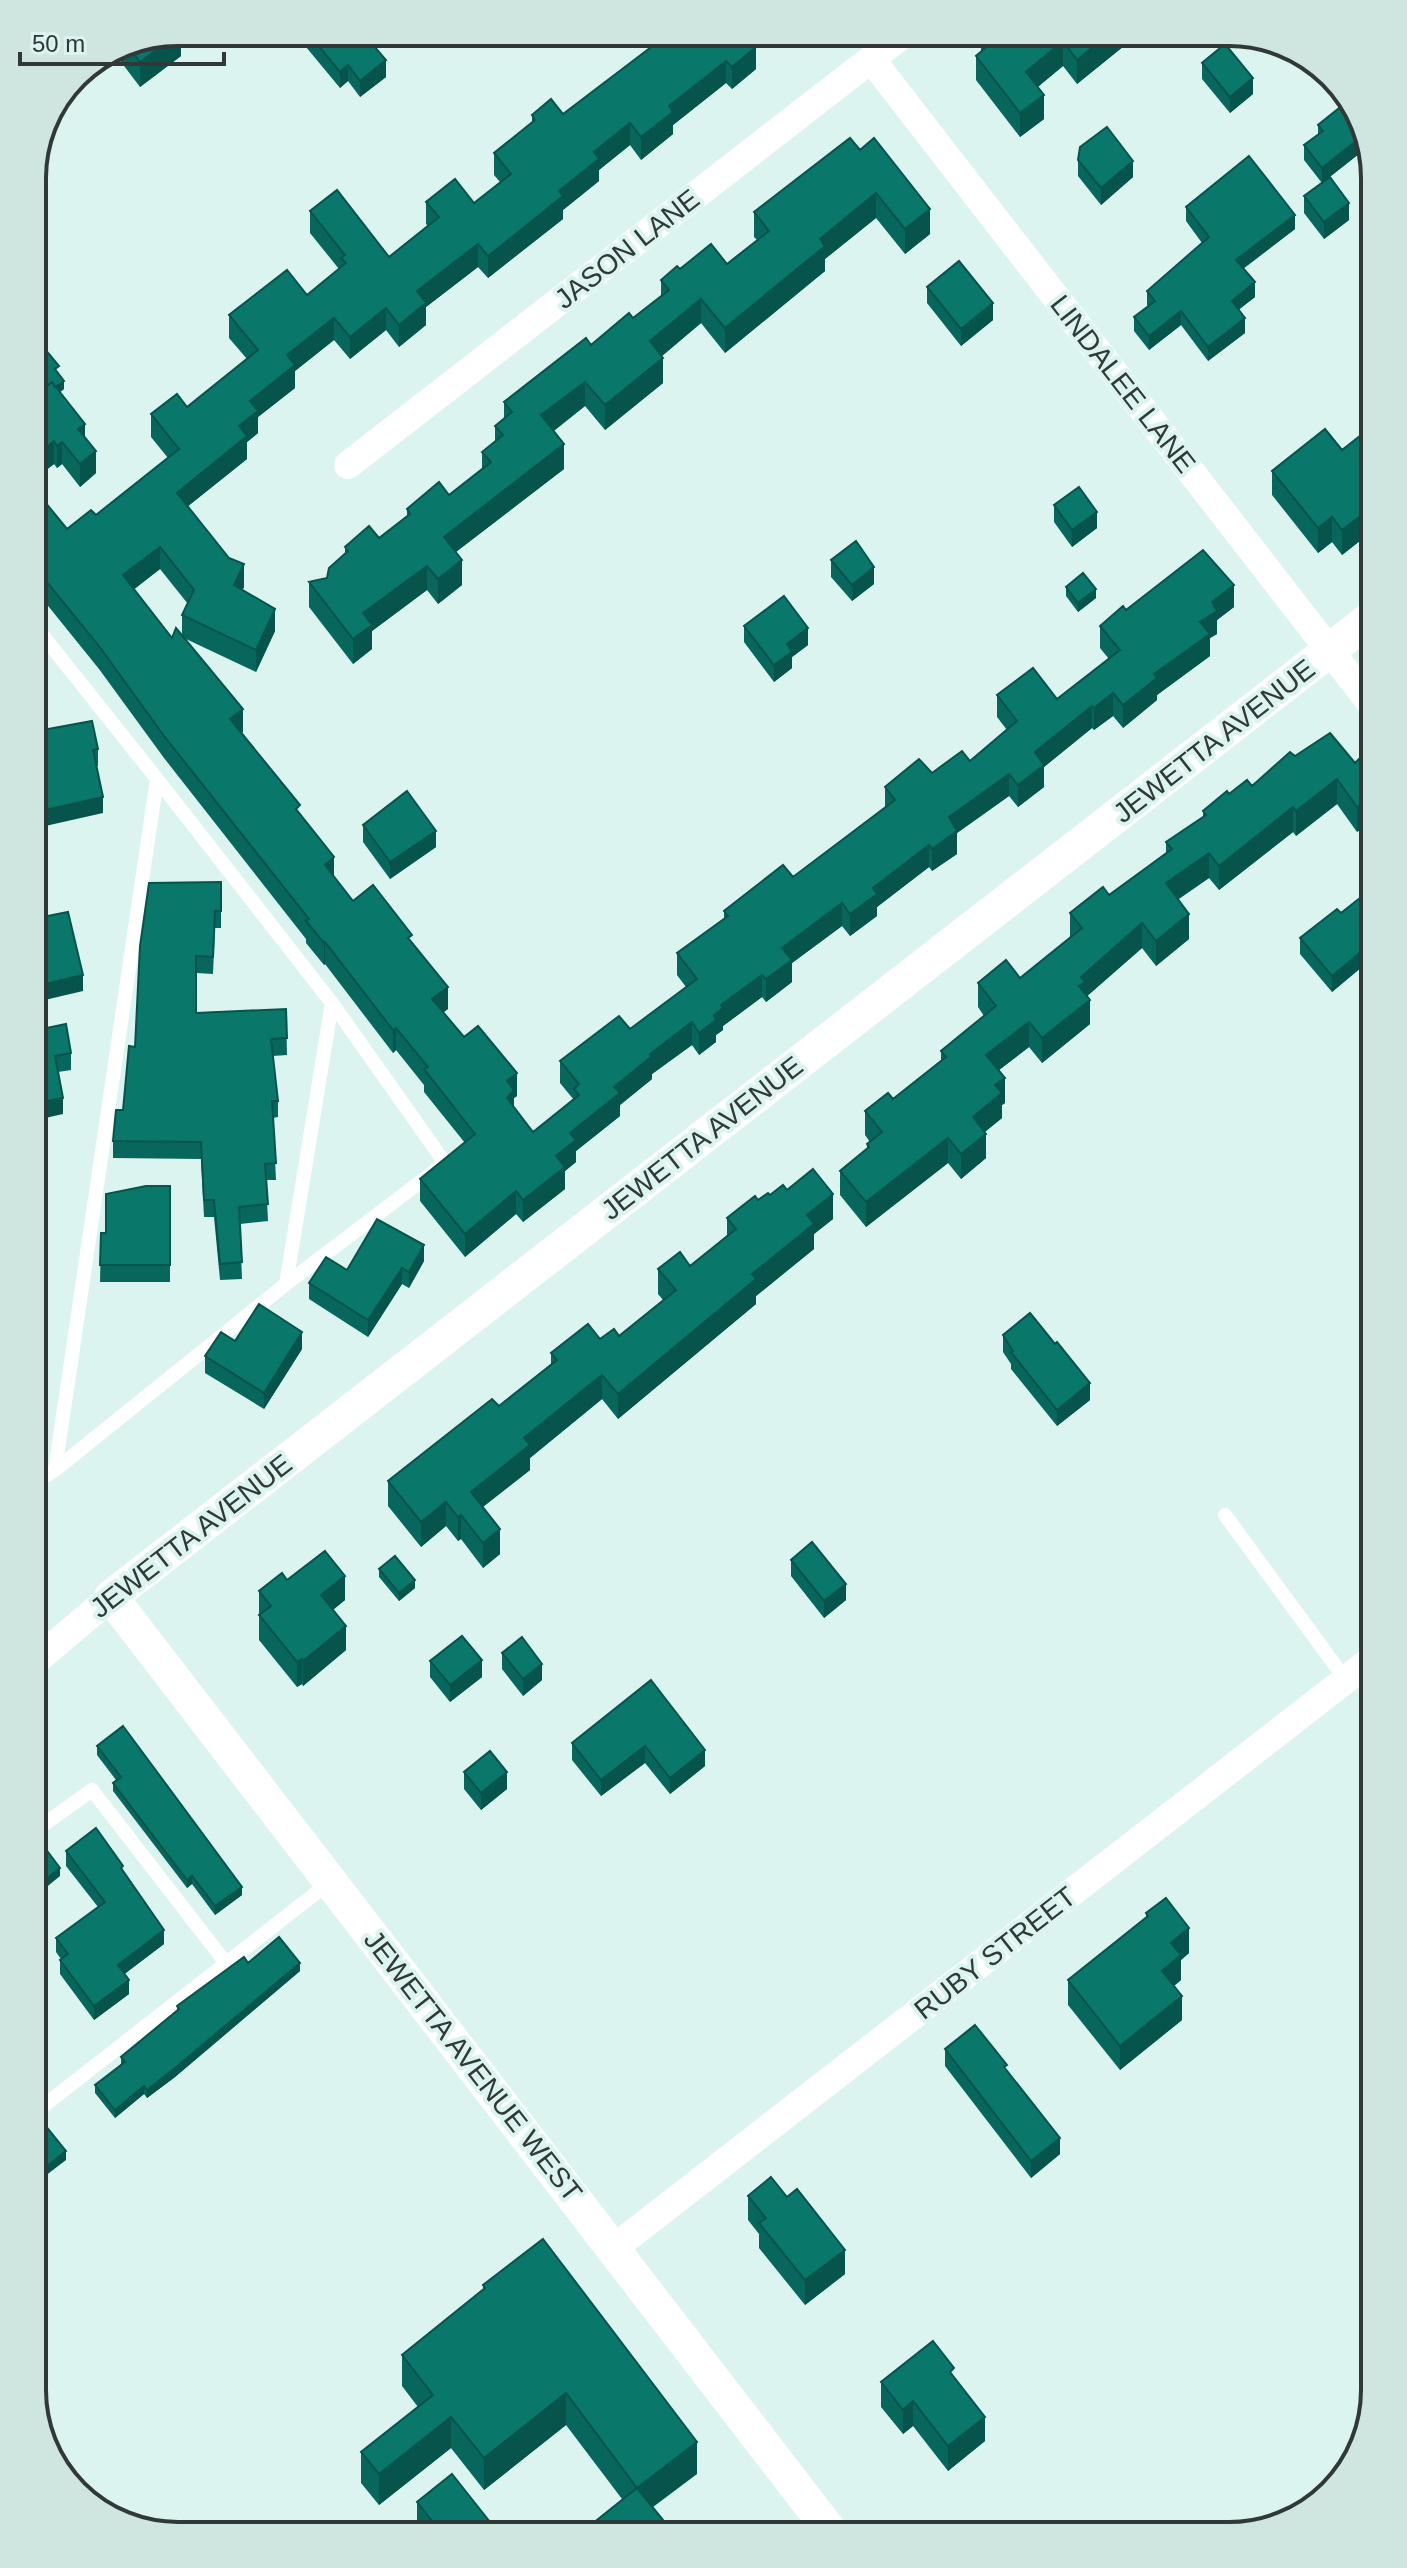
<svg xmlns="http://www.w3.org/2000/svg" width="1407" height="2568" font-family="Helvetica,sans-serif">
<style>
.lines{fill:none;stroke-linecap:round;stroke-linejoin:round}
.service{stroke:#fff;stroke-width:14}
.minor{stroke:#fff;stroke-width:28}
.tertiary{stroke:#fff;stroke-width:34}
.wall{fill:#08675c;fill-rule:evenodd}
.shaded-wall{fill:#06544b}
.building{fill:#09786b;stroke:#06544b;stroke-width:2}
.labels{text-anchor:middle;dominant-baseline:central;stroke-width:8;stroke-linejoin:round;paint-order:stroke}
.street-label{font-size:28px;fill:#303937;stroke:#dcf4ef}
.rim{fill:none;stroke:#303937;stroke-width:4}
</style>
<rect width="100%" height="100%" fill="#dcf4ef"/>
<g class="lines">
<path class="service" d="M286,1284L445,1163L332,1003
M55,1470L286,1284L332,1003L157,779
M32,1485L55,1470L157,779L32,622
M1225,1515L1346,1680
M32,1621L52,1647
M32,1833L92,1790L226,1963
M32,2115L330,1882"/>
<path class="minor" d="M871,59L1375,709
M348,465L906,32
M32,1664L111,1597
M614,2248L1375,1657"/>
<path class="tertiary" d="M834,2536L111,1597L1375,615"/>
</g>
<path class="wall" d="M178,32L181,56L140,87L112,50L122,43Z
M306,32H362L386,77L360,97L348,81L340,88L306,47Z
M671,32L756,69L732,89L726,83L673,125V134L641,160L630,145L599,170V181L563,210V219L512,259L488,278L478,267L426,307V325L399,347L386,330L350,359L334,340L295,371V388L258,417V433L247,442V459L188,506L244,587L242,590L275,631L256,672L186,639L243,732L241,733L300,815L334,877L353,901L412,943L448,1009L443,1012L517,1096L514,1098V1108L533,1132L574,1100L560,1083V1061L630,1029L686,987L677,975V953L724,919V911L793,877L885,807V787L932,773L970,761L1007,730L997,717V695L1057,699L1109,659L1100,648V626L1126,610L1234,607L1217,620V634L1210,638V656L1157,695V700L1123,728L1113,716L1094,730L1092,728L1044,767V787L1018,807L1009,796L957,833V854L932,871L929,867L877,907V916L850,936L842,926L792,963V982L766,1002L762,997L723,1026V1030L716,1035V1042L699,1055L692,1045L652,1074V1079L620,1105V1116L576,1151V1162L565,1171V1189L523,1222L516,1214L465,1257L420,1201V1179L465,1143L424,1092V1085L396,1050L393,1053L325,964L324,965L306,943V939L164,758L99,669L32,586V486L67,529L96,515L168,458L151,437V414L187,407L247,359L229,338V315L307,295L339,269L310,233V211L389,257L428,226L426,224V202L474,203L500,182L494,175V153L532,123V115L563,114ZM160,569L188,604L182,615V635L172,638L134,589Z
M981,32H1140V33L1077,84L1063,66L1038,87L1044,119L1020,137L976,80V56L981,52Z
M1202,63L1253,94L1230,113L1202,79Z
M1350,114L1364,121L1369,146L1322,183L1304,160V145L1318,135V125Z
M850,138L930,234L905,254L876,218L825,259V271L725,353L701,323L662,356L663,383L605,430L585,406L554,431L564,469L456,552L462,585L438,604L427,590L372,631V649L353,664L309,607V582L327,578L345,553V547L379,538L407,516V509L449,495L482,469V452L495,442V426L504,418V402L633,318L661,296V280L680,269L727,264L757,240L754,237V212Z
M1078,160L1133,177L1101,205L1078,176Z
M1304,196L1349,220L1324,239L1304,213Z
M1186,207L1295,229L1243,269L1255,297L1238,310L1245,333L1208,361L1181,325L1149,350L1134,331V317L1148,306L1147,305V291L1202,243L1186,221Z
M927,287L993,320L961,346L927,303Z
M32,357L64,389L59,392L85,437L96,473L80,487L62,464L57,468L54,464L32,481Z
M1375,424V529L1342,555L1332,542L1318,553L1272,495V471L1342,450Z
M1054,505L1097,528L1072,547L1054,522Z
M831,560L874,584L852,601L831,577Z
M1066,587L1096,598L1078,612L1066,596Z
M744,626L808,645L792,657V668L774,682L744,642Z
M37,731L98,749V766H96L103,813L41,768L37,747Z
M1295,756L1355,763L1375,777V818L1357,832L1337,804L1296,836L1293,832L1219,890L1209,878L1178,899L1189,939L1156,966L1142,948L1087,996L1090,1024L1042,1063L1029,1047L999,1070L1005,1103L1002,1105V1118L985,1132L986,1158L961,1179L948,1163L866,1227L840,1195V1171L867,1149V1144L870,1142L865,1135V1111L893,1099L941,1061V1051L984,1016L978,1007V983L1020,978L1070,938V913L1109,895L1166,854V842L1203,817V811L1229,794L1252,786Z
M363,825L436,847L390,879L363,842Z
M221,882V928H215L213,974L196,973V1013L286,1009L287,1055L273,1056L278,1101V1117L273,1118L276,1180H266L268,1221L240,1224L242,1279L220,1280L214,1217H204L201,1159L113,1158V1141L123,1110L135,1047Z
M1375,886V956L1332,992L1300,954V938L1341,913Z
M32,1031L71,1053V1070L58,1072L63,1114Z
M1375,1095V1156L1366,1122V1098Z
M170,1186V1282H100L101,1233H106Z
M787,1190L833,1219L814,1234V1249L756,1296V1304L618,1419L602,1399L530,1458V1470L483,1507L500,1554L483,1568L461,1539L458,1541L446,1526L421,1547L388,1506V1481L499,1406L551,1365V1353L600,1339L619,1336L663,1300L658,1294V1269L690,1266L727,1236V1218L758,1200Z
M32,1234L44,1298V1315L32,1317Z
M424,1261L409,1288L402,1284L368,1337L309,1299V1283L347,1270Z
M1003,1335L1090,1400L1057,1426L1011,1369V1364L1003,1352Z
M235,1341L302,1349L264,1409L205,1373V1356Z
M791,1560L846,1600L824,1618L791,1576Z
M379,1569L415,1588L399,1601L379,1577Z
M287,1580L345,1600L333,1610L346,1650L303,1686L302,1684L297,1687L259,1640V1591Z
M502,1653L542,1680L523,1696L502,1669Z
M430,1661L482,1677L450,1702L430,1677Z
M572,1743L705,1750V1766L670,1794L645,1763L601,1796L572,1760Z
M97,1746L242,1895L215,1915L192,1884L187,1888L113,1791V1783L116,1780L97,1755Z
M464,1772L507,1789L481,1810L464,1789Z
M66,1851L123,1872L164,1944L124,1974L129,1994L94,2020L60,1974V1960L61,1959L56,1952V1938L98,1907L66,1866Z
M1146,1913L1189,1953L1181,1960V1980L1174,1986L1182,2020L1120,2070L1068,2005V1980L1146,1918Z
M248,1963L300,1971L175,2077L147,2098L144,2094L115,2118L95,2093V2085L121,2064V2057L177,2010V2006Z
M945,2049L1007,2071L1060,2154L1031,2178L945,2066Z
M748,2196L845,2274L805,2305L759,2248V2234L748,2220Z
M483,2285L697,2474L622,2499L566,2425L484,2490L451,2448L379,2505L361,2483V2452L418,2407L402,2386V2355L483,2289Z
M954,2378L985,2441L948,2471L913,2426L903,2434L881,2407V2382Z
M417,2502L501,2536H418L417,2534Z"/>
<path class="shaded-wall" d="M181,32V56L140,87V62Z
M1111,32L1140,33L1077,84V60Z
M1063,41V66L1026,96V72Z
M756,47V69L732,89V67Z
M386,60V77L360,97V81Z
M726,61V83L673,125V134L641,160V137L669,106Z
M348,65V81L340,88V72Z
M1253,78V94L1230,113V97Z
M1044,95V119L1020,137V113Z
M630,123V145L599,170V181L563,210V219L488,278V256L559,191L594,152Z
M1366,133L1369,146L1322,183V168Z
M1133,161V177L1101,205V188Z
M876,193V218L825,259V271L725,353V328L820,239Z
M1349,203V220L1324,239V222Z
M930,209V234L905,254V229Z
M1295,215V229L1236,274V260Z
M478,244V267L426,307V325L399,347V325L417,291Z
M1255,282V297L1232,315V301Z
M701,299V323L650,366V341Z
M993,303V320L961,346V329Z
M386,308V330L350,359V337Z
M1181,311V325L1149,350V336Z
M334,318V340L295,371V388L258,417V433L247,442V459L177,515V493L239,426L250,401L287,355Z
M1245,318V333L1208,361V347Z
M663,358V383L605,430V405Z
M64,381V389L37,410V402Z
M585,382V406L541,440V415Z
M85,424V446L78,429Z
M54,441V464L32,481V459Z
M62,442V464L57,468V446Z
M564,444V469L444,561V537Z
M96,451V473L80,487V464Z
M1375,479V504L1368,484Z
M1375,505V529L1342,555V530Z
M1097,512V528L1072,547V530Z
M1332,517V542L1318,553V528Z
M160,547V569L123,598V575Z
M462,560V585L438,604V579Z
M244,564V587L234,608V585Z
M427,566V590L372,631V649L353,664V639L363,613Z
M874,567V584L852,601V585Z
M1234,585V607L1217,620V634L1210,638V656L1157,695V700L1123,728V705L1154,674L1200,622L1212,602Z
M1096,589V598L1078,612V603Z
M275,609V631L256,672V650Z
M808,628V645L792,657V668L774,682V665L787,644Z
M1113,693V716L1094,730V708Z
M1092,706V728L1044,767V787L1018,807V785L1035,752Z
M243,709V732L230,742V719Z
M1009,774V796L957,833V854L932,871V849L949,817Z
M1337,779V804L1296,836V811Z
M1375,793V818L1357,832V807Z
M103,797V813L32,829V813Z
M1293,807V832L1219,890V866Z
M436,831V847L390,879V862Z
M929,845V867L877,907V916L850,936V914L873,888Z
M1209,853V878L1166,908V883Z
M334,857V880L325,865Z
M842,903V926L792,963V982L766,1002V979L782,948Z
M1189,914V939L1156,966V941Z
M1142,923V948L1085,998L1090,1000V1024L1042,1063V1038L1079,986L1081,977Z
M1375,940V956L1332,992V976Z
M325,942V964L324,965V943Z
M83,975V991L32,1003V987Z
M762,975V997L723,1026V1030L716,1035V1042L699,1055V1033L721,1005Z
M448,987V1009L432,1021V999Z
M692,1022V1045L652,1074V1079L620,1105V1116L576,1151V1162L565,1171V1189L523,1222V1200L556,1156L570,1133L614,1087L650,1054Z
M1029,1022V1047L986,1080V1055Z
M396,1028V1050L393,1053V1030Z
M517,1073V1096L514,1098V1112L507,1121V1081Z
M1005,1078V1103L1002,1105V1118L973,1141V1117L995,1085Z
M63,1098V1114L32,1121V1104Z
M986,1134V1158L961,1179V1154Z
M948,1138V1163L866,1227V1202Z
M516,1191V1214L465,1257V1234Z
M833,1194V1219L814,1234V1249L756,1296V1304L618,1419V1394L752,1274L807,1215Z
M424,1245V1261L409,1288V1272Z
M402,1268V1284L368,1337V1320Z
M302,1332V1349L264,1409V1393Z
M602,1375V1399L530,1458V1470L471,1516V1492L524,1438Z
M1090,1383V1400L1057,1426V1410Z
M446,1502V1526L421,1547V1522Z
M461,1515V1539L458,1541V1517Z
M500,1529V1554L483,1568V1543Z
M345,1576V1600L321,1619V1595Z
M415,1580V1588L399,1601V1593Z
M846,1584V1600L824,1618V1601Z
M346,1626V1650L303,1686V1661Z
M302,1659V1684L297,1687V1662Z
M482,1660V1677L450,1702V1685Z
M542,1664V1680L523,1696V1679Z
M645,1746V1763L601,1796V1780Z
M705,1750V1766L670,1794V1778Z
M43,1766V1774L32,1783V1774Z
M507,1772V1789L481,1810V1793Z
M60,1868V1876L32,1899V1890Z
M192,1876V1884L187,1888V1880Z
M242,1887V1895L215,1915V1906Z
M1189,1928V1953L1181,1960V1980L1162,1996V1971L1171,1943Z
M164,1930V1944L118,1979V1965Z
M300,1963V1971L175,2077L147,2098V2090Z
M129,1980V1994L94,2020V2006Z
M1182,1996V2020L1120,2070V2046Z
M144,2086V2094L115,2118V2110Z
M1060,2138V2154L1031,2178V2161Z
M66,2151V2160L32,2186V2178Z
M845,2250V2274L805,2305V2280Z
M566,2393V2425L484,2490V2458Z
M913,2401V2426L903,2434V2410Z
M451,2417V2448L379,2505V2474Z
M985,2417V2441L948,2471V2446Z
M697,2442V2474L637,2519V2488Z"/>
<path class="building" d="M178,32H180L140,62L125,42Z
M307,32H362L386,60L360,81L348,65L340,72Z
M671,32H745L756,47L732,67L726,61L669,106L673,112L641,137L630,123L594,152L599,159L559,191L563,196L512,237L488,256L478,244L417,291L426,303L399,325L386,308L350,337L334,318L287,355L295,365L250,401L258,411L239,426L247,436L177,493L229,558L244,564L234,585L275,609L256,650L182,615L194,590L160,547L123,575L172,638L176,628L243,709L230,719L300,805L296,809L334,857L325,865L353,901L373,885L412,935L408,938L448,987L432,999L464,1037L478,1026L517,1073L507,1081L514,1090L507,1098L533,1132L579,1095L574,1089L579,1084L560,1061L619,1016L630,1029L697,979L677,953L728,916L724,911L783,865L793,877L895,800L885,787L919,759L932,773L962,751L970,761L1017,721L997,695L1033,668L1057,699L1120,650L1100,626L1123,606L1126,610L1203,550L1234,585L1212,602L1217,611L1200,622L1210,634L1154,674L1157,678L1123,705L1113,693L1094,708L1092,706L1035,752L1044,765L1018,785L1009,774L949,817L957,831L932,849L929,845L873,888L877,894L850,914L842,903L782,948L792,960L766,979L762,975L721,1005L723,1008L714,1015L716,1020L699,1033L692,1022L650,1054L652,1056L614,1087L620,1093L570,1133L576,1140L556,1156L565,1167L523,1200L516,1191L465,1234L420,1179L475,1134L424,1069L428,1067L396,1028L393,1030L325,942L324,943L306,921L309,919L164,736L99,646L32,564V486L67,529L91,510L96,515L179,449L151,414L177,394L187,407L258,350L229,315L287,270L307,295L346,263L341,258L345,255L310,211L337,190L389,257L439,217L426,202L455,179L474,203L511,174L494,153L535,120L532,115L551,99L563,114Z
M982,32H1111L1077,60L1063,41L1026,72L1044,95L1020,113L976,56L990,44Z
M1225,44L1253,78L1230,97L1202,63Z
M1343,105L1350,114L1355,110L1364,121L1366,133L1322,168L1304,145L1323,131L1318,125Z
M1107,127L1133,161L1101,188L1078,160L1080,147Z
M850,138L860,150L874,138L930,209L905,229L876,193L820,239L825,246L725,328L701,299L650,341L663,358L605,405L585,382L541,415L564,444L444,537L462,560L438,579L427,566L363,613L372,625L353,639L309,582L327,578L329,568L348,551L345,547L369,526L379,538L410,514L407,509L439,482L449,495L491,462L482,452L503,435L495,426L512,412L504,402L586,338L591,345L629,313L633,318L669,290L661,280L677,266L680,269L711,244L727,264L769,231L754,212Z
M1249,156L1295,215L1236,260L1255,282L1232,301L1245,318L1208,347L1181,311L1149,336L1134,317L1155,301L1147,291L1209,237L1186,207Z
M1330,177L1349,203L1324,222L1304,196Z
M959,261L993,303L961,329L927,287Z
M44,348L59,366L55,369L64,381L55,387L52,382L33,397L32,357Z
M52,382L85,424L78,429L96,451L80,464L62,442L57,446L54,441L32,459V420L35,418L32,415V398Z
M1375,424V479L1368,484L1375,493V505L1342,530L1332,517L1318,528L1272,471L1325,429L1342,450Z
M1079,487L1097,512L1072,530L1054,505Z
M856,541L874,567L852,585L831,560Z
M1083,573L1096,589L1078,603L1066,587Z
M784,596L808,628L787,644L792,652L774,665L744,626Z
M92,721L98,749L93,750L103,797L32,813V770L44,768L37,731Z
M1330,733L1355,763L1360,758L1375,777V793L1357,807L1337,779L1296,811L1293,807L1219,866L1209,853L1166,883L1189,914L1156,941L1142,923L1081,977L1085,982L1079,986L1090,1000L1042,1038L1029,1022L986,1055L1005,1078L995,1085L1002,1093L973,1117L986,1134L961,1154L948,1138L866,1202L840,1171L869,1147L867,1144L882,1132L865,1111L888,1093L893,1099L946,1057L941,1051L996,1006L978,983L1006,960L1020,978L1082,928L1070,913L1103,887L1109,895L1172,849L1166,842L1206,815L1203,811L1227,791L1229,794L1247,780L1252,786L1290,752L1295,756Z
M407,791L436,831L390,862L363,825Z
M221,882V911H215L213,957L196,956V1013L286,1009L287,1038L271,1039L278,1101H272L276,1163L265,1164L268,1204L239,1207L242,1262L220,1264L214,1200H204L201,1142L113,1141L116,1110H123L129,1046L135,1047L140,946L149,883Z
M1375,886V940L1332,976L1300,938L1337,909L1341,913Z
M68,912L83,975L32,987V919Z
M66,1024L71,1053L55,1056L63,1098L32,1104V1031Z
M1375,1095V1131L1366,1098Z
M813,1169L833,1194L807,1215L814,1224L752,1274L756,1279L618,1394L602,1375L524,1438L530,1445L471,1492L500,1529L483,1543L461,1515L458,1517L446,1502L421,1522L388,1481L492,1399L499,1406L557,1360L551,1353L588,1324L600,1339L614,1329L619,1336L676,1290L658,1269L680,1252L690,1266L736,1229L727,1218L755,1196L758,1200L768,1193L770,1195L783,1185L787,1190Z
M146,1186H170V1265H100L101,1233H106V1194Z
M377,1219L424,1245L409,1272L402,1268L368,1320L309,1283L326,1257L347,1270Z
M32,1234L44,1298L32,1300Z
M259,1304L302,1332L264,1393L205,1356L221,1332L235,1341Z
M1030,1313L1055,1344L1057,1342L1090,1383L1057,1410L1011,1352L1013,1351L1003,1335Z
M812,1542L846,1584L824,1601L791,1560Z
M325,1551L345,1576L321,1595L346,1626L303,1661L302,1659L297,1662L259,1615L271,1606L259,1591L282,1573L287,1580Z
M395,1556L415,1580L399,1593L379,1569Z
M462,1636L482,1660L450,1685L430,1661Z
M522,1637L542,1664L523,1679L502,1653Z
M651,1680L705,1750L670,1778L645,1746L601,1780L572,1743Z
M123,1726L242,1887L215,1906L192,1876L187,1880L113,1783L121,1777L97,1746Z
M490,1751L507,1772L481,1793L464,1772Z
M32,1752L43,1766L32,1774Z
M96,1828L123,1866L121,1868L164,1930L118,1965L129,1980L94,2006L60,1960L68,1954L56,1938L105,1902L66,1851Z
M39,1840L60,1868L32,1890V1846Z
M1166,1898L1189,1928L1171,1943L1181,1955L1162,1971L1182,1996L1120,2046L1068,1980L1148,1916L1146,1913Z
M279,1937L300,1963L175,2068L147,2090L144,2086L115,2110L95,2085L125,2062L121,2057L179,2009L177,2006L244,1957L248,1963Z
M975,2025L1007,2065L1004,2067L1060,2138L1031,2161L945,2049Z
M40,2119L66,2151L32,2178V2126Z
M771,2177L787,2197L797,2189L845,2250L805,2280L759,2223L766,2218L748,2196Z
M543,2239L697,2442L637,2488L566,2393L484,2458L451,2417L379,2474L361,2452L433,2395L402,2355L485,2288L483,2285Z
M933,2341L954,2368L950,2372L985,2417L948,2446L913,2401L903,2410L881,2382Z
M452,2474L501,2536H444L417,2502Z
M637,2488L676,2536H577Z"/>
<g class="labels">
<g class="street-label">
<text transform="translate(627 249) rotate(-38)">JASON LANE</text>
<text transform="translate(1123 384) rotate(52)">LINDALEE LANE</text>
<text transform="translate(1214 741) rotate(-38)">JEWETTA AVENUE</text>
<text transform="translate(702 1138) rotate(-38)">JEWETTA AVENUE</text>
<text transform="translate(191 1536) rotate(-38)">JEWETTA AVENUE</text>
<text transform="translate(995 1953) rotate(-38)">RUBY STREET</text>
<text transform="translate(473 2066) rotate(52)">JEWETTA AVENUE WEST</text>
</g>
</g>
<path d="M0 0H1407V2568H0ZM178 46H1229A132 132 0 0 1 1361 178V2390A132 132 0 0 1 1229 2522H178A132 132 0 0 1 46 2390V178A132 132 0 0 1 178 46Z" fill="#cee5e0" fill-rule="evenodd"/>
<path class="rim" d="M178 46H1229A132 132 0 0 1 1361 178V2390A132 132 0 0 1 1229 2522H178A132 132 0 0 1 46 2390V178A132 132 0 0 1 178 46Z"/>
<path d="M20 52v12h204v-12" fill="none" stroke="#303937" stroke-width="4"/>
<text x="32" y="52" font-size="24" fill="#303937" stroke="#dcf4ef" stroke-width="6" paint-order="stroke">50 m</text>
</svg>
